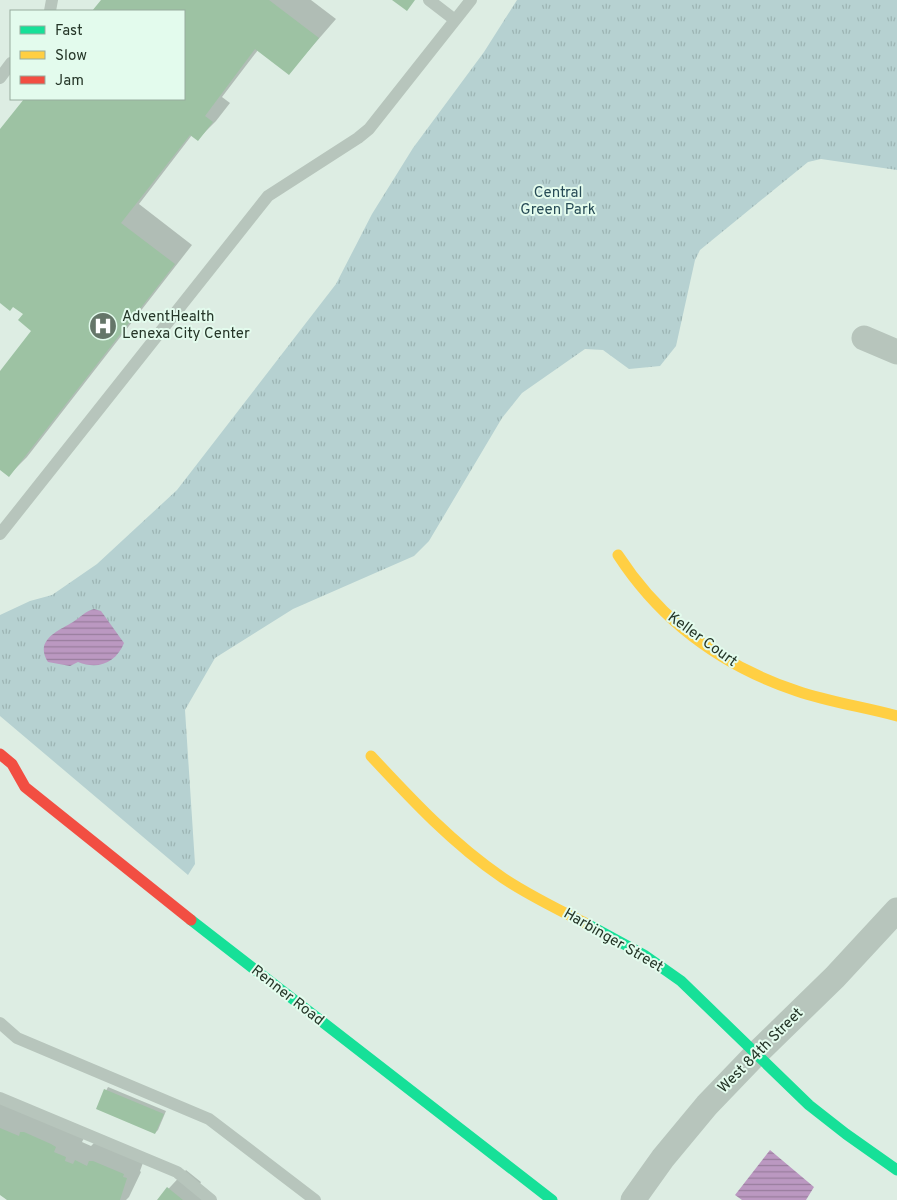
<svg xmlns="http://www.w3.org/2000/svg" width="897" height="1200" font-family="Overpass,sans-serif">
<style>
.grass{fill:url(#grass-tufts)}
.water{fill:url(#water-rules)}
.shadow{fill:#0003}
.building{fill:#9dc2a3}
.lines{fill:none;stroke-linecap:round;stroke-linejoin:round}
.lane{stroke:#b7c5bc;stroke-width:12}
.street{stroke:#b7c5bc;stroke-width:25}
.fast{stroke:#16e098;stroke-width:11}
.slow{stroke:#ffcf43;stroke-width:11}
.jam{stroke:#f24e42;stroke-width:11}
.labels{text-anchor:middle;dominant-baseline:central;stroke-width:4;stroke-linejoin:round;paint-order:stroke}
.park-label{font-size:15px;fill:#274b56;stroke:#e3fbed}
.poi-label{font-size:15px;fill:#253628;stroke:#e3fbed;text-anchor:start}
.street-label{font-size:15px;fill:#253628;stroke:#e3fbed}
</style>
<defs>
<pattern id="grass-tufts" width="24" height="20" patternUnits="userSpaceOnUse" patternTransform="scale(1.25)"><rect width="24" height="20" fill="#b6d1d1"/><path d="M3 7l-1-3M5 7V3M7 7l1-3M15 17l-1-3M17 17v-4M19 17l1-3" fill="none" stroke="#9cb4b3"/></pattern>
<pattern id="water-rules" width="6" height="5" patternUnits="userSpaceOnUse" patternTransform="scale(1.25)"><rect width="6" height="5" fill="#bb98c1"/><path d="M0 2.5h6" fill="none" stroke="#987d9d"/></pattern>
</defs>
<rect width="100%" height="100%" fill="#ddede3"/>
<path class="grass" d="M517,0H897V170L821,159L808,162L700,250L695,260L676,346L660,366L629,369L603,350L585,349L522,393L502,418L429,541L414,556L293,609L215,658L185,710L195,864L188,875L0,716V615L30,601L52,595L97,564L177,490L336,284L372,214L413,148L484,52Z"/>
<path class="water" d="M94,609L101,611L124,643C116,663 98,670 78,662L70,666L48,662C34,640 58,631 73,622C81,617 85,611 94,609Z
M770,1150L814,1187L806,1200H742L735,1195Z"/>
<path class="shadow" d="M102,0H311L336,19L289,73L258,50L222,97L230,103L216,121L198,139L192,135L139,204L192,245L27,457L9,475L0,468V373L33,331L24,314L13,306L0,302V131L25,99H184V11H94Z
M108,1087L166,1111L158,1130L155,1133L97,1108Z
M0,1096L84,1138L82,1142L91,1146L94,1143L144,1160L140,1171L141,1172L129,1197L126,1200H8L0,1194Z
M186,1170L201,1182L200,1184L215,1200H158Z"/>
<path class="building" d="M101,0H269L319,38L289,75L255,49L205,116L213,122L198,141L190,135L121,223L175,264L9,477L0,470V371L31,331L18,320L23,314L13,307L10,311L0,303V129L24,99H184V11H92Z
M392,0H415L407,11Z
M104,1089L164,1114L155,1134L96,1109Z
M0,1128L19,1136L20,1132H24L51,1144L56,1147L54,1152L66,1157L65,1161L73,1164L75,1160L87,1166L89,1161H93L124,1174L123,1177L127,1178L120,1200H7L0,1195Z
M167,1187L183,1200H157Z"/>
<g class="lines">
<path class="lane" d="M429,0L455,20
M50,11L52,0
M0,78L11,63
M0,534L268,196L358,138L369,129L471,0
M0,1023L17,1038L209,1119L315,1200
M0,1098L177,1172L211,1200"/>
<path class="street" d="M864,338L897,352
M633,1200L663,1158L707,1105L756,1054L835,977L897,910"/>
<path class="fast" d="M191,920L552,1200
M587,924L644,955L681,981L809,1105L846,1134L897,1170"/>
<path class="slow" d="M618,555C661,621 722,666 797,691C829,702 864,707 897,716
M371,756C412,800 453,844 503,878C530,896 559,910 587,924"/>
<path class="jam" d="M0,754L12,764L25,787L191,920"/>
</g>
<defs>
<g id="hospital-disc" transform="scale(1.4375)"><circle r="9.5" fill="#657669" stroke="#e3fbed"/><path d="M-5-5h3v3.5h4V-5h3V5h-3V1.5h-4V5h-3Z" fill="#fff"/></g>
</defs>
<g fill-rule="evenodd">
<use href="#hospital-disc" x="103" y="326"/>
</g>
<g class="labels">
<g class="park-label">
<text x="558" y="193">Central<tspan x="558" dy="17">Green Park</tspan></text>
</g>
<g class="poi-label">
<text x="122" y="317">AdventHealth<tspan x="122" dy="17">Lenexa City Center</tspan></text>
</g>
<g class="street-label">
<text transform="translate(702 640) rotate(36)">Keller Court</text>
<text transform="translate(613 941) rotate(30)">Harbinger Street</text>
<text transform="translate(287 996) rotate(38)">Renner Road</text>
<text transform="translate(761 1051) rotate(-45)">West 84th Street</text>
</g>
</g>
<rect x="10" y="10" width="175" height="90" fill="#e3fbed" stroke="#97ac9e"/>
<rect x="20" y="26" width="25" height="8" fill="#16e098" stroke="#97ac9e"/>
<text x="55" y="35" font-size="15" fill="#253628">Fast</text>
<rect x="20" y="51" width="25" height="8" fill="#ffcf43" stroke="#97ac9e"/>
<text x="55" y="60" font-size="15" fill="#253628">Slow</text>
<rect x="20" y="76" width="25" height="8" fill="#f24e42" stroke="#97ac9e"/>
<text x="55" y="85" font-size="15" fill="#253628">Jam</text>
</svg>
